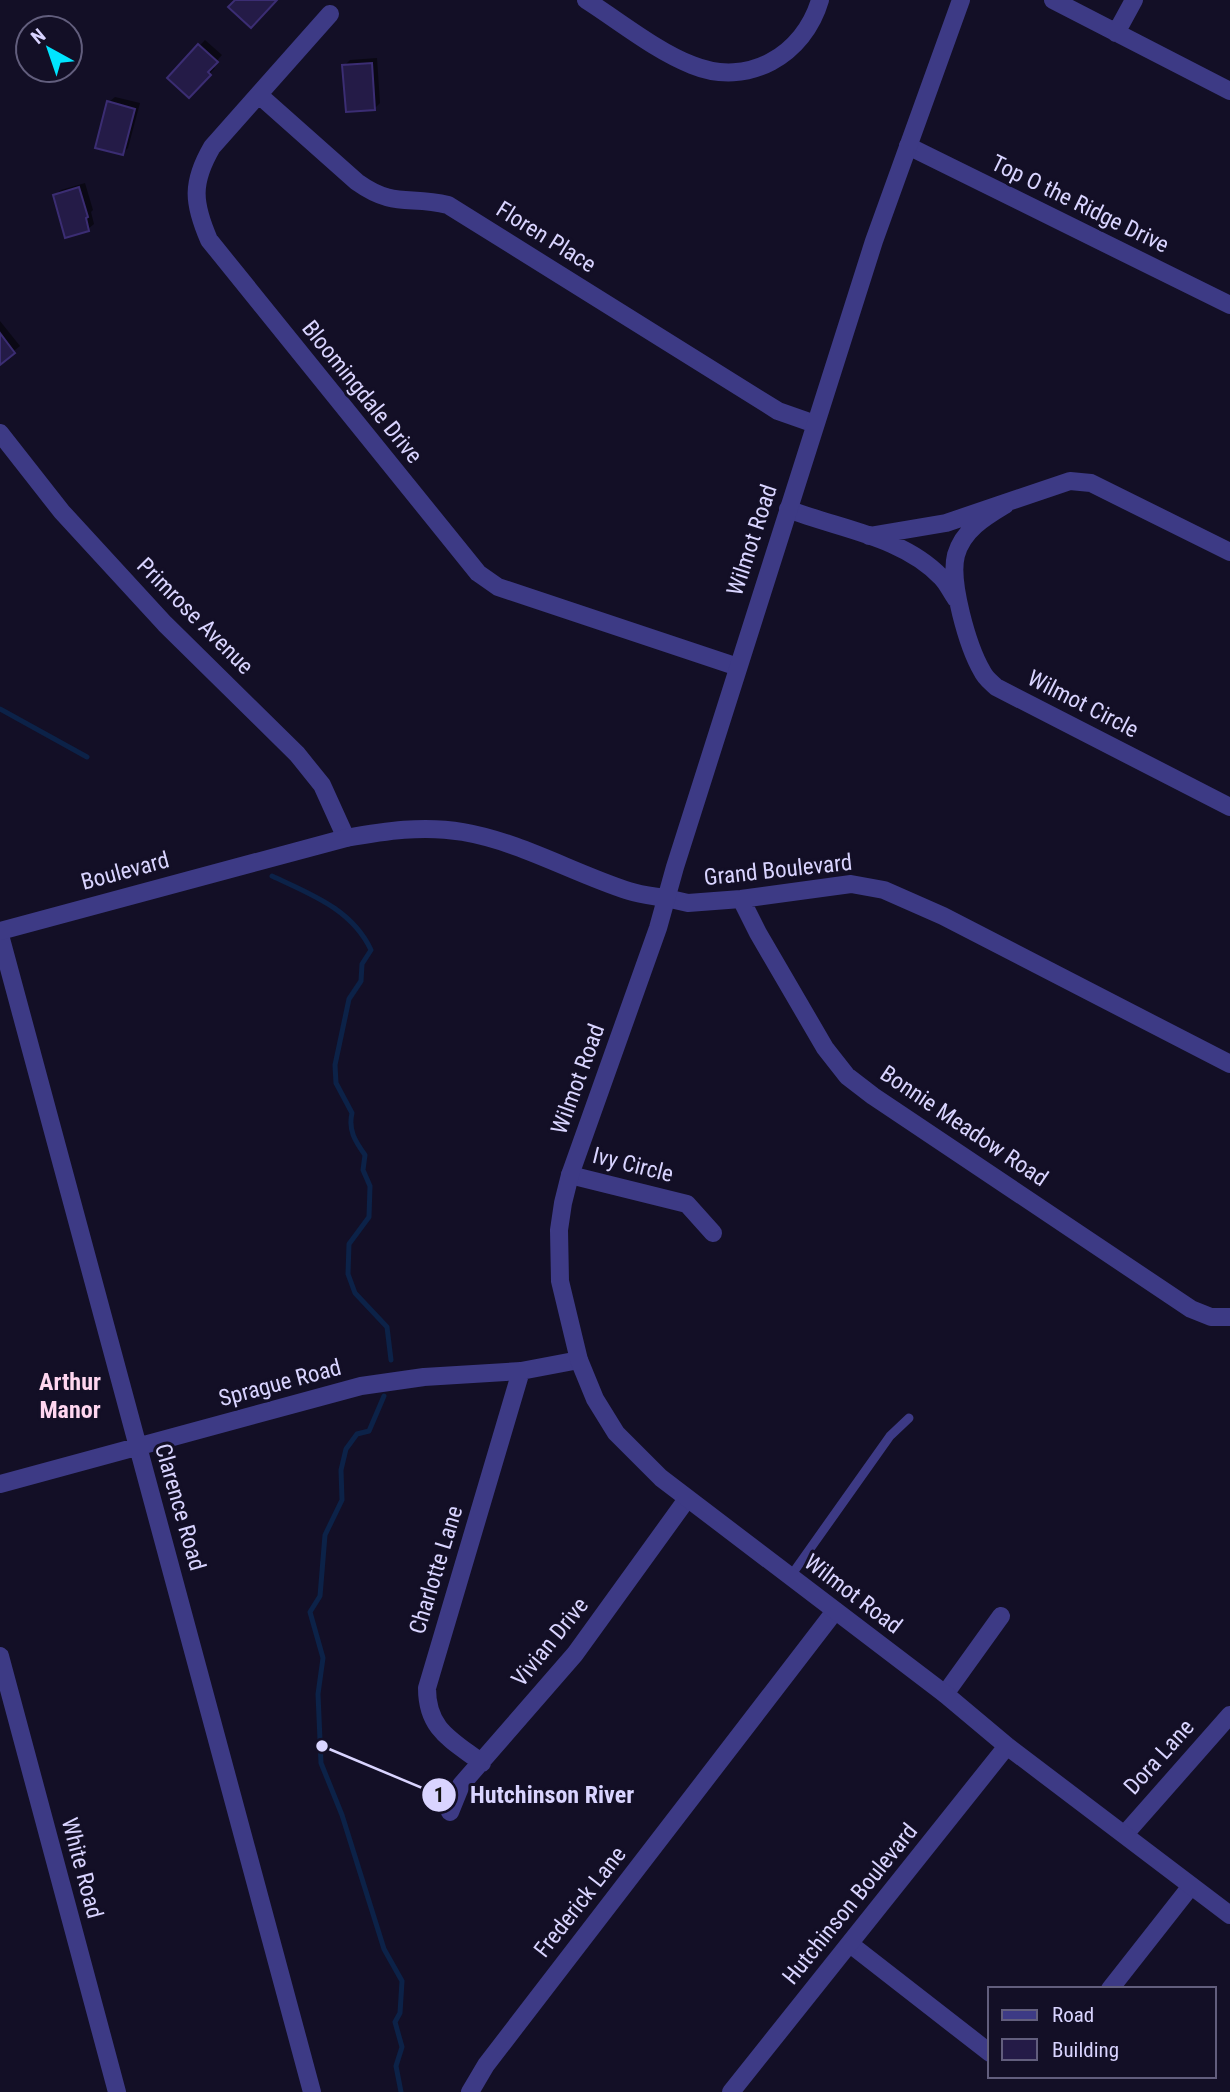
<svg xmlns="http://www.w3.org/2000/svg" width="1230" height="2092" font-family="'Roboto Condensed',sans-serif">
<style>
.shadow{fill:#0007}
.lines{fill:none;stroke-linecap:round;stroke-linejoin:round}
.stream{stroke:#0c2248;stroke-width:5}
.building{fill:#241b47;stroke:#3b2d73;stroke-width:2}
.service{stroke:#3d3a85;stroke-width:9}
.minor{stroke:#3d3a85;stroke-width:18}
.tertiary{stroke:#3d3a85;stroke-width:18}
.labels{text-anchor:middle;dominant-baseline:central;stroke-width:6;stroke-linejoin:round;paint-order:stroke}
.street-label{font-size:23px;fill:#d9d4ff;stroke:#130f26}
.neighbourhood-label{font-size:24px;font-weight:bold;fill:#ffd6f0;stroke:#130f26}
.leader{fill:none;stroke:#d9d4ff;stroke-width:2.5}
.callout-dot{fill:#d9d4ff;stroke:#130f26;stroke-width:2.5}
.mark-label{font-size:21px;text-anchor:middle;font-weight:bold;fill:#111}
.callout-label{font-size:24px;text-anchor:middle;font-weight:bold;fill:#d9d4ff;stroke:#130f26;stroke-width:6;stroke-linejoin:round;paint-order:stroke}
</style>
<rect width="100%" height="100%" fill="#130f26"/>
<path class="shadow" d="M205,40L222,55L212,66L215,68L189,96L169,78Z
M377,58L380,103L375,108L344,66L350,60Z
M115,97L140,103L128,148L122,154L109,102Z
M85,183L93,210L91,212L94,224L88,229L55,195L61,190Z
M0,321L20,346L0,362Z"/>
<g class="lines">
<path class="stream" d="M0,709L87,757
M272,876C310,894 352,909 371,950L362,964L361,981L349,999L335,1065L336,1083L352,1113C348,1130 355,1141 365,1155L363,1170L370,1186L369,1217L349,1244L348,1274L355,1293L387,1327L391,1360
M384,1396L369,1431L357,1434L346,1449L341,1470L342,1500L325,1535L320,1596L310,1612L323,1658L318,1694L321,1763L342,1815L384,1949L402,1981L400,2013L395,2022L402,2047L396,2066L401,2092"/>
</g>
<path class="building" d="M235,0H277L251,28L228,7Z
M198,44L218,62L208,72L211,75L189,98L167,78Z
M372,63L375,110L346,112L342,65Z
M107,101L135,109L123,155L95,148Z
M79,187L88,217L86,218L89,231L65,238L53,195Z
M0,333L15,353L0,365Z"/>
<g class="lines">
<path class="service" d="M790,1577L890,1436L909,1418"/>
<path class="minor" d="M586,0C619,21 656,51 692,65C748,88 804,55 820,0
M1053,0L1230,91
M330,14L212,147C191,183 193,203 209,240L478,573L498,587L738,667
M1116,33L1134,0
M259,95L357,182C395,209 409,195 448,205L778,411L815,424
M908,146L1230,305
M0,433L62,512L165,624L297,754L322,785L346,838
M1005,505C985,517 963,530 956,555C949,582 968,647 982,671C985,678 991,682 996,687L1230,807
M788,509C838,529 902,536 941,577C947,583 951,592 956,599
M869,536L946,523L1070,481L1091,483L1230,552
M666,898L688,903L741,899L851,884L884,890L943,916L1230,1064
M741,899L758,933L825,1048L847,1076L873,1096L1191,1309L1211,1317H1230
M0,935L312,2092
M570,1175L687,1204L713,1233
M0,1484L361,1386L424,1377L521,1371L579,1360
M0,1656L117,2092
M945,1694L1001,1616
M482,1763C452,1740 427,1730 427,1688L521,1371
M450,1812L461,1785L575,1654L687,1499
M1125,1834L1230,1715
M850,1944L990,2053
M1110,1989L1191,1886
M470,2092L486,2065L835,1611"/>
<path class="tertiary" d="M961,0L874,241L675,867L658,928L570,1175L563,1203L559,1230L560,1281L579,1360L595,1399L616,1433L661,1478L945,1694L1007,1746L1230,1915
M0,931L346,838C385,831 423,825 463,832C521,842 573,873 629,891C641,895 654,896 666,898
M731,2092L1007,1746"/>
</g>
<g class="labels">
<g class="street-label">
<text transform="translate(1080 204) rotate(26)">Top O the Ridge Drive</text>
<text transform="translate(546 237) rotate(32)">Floren Place</text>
<text transform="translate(362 392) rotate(51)">Bloomingdale Drive</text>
<text transform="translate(752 540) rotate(-72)">Wilmot Road</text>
<text transform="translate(195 616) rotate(45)">Primrose Avenue</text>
<text transform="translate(1083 704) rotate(27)">Wilmot Circle</text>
<text transform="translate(778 870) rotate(-6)">Grand Boulevard</text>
<text transform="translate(125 871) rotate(-15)">Boulevard</text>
<text transform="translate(578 1079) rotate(-70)">Wilmot Road</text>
<text transform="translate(964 1126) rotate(34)">Bonnie Meadow Road</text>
<text transform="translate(633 1165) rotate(14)">Ivy Circle</text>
<text transform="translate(280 1383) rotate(-15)">Sprague Road</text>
<text transform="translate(180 1507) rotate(74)">Clarence Road</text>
<text transform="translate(436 1570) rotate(-73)">Charlotte Lane</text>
<text transform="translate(853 1594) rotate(37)">Wilmot Road</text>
<text transform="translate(550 1642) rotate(-51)">Vivian Drive</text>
<text transform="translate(1159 1757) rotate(-48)">Dora Lane</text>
<text transform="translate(82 1868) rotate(75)">White Road</text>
<text transform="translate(580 1902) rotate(-52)">Frederick Lane</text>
<text transform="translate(850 1904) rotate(-51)">Hutchinson Boulevard</text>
</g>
<g class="neighbourhood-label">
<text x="70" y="1382">Arthur<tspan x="70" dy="28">Manor</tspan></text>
</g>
</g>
<path class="leader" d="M322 1746L439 1795"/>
<g class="callout-dot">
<circle cx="322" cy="1746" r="7"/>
<circle cx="439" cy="1795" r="18"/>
</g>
<g class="mark-label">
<text x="439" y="1802">1</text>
</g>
<g class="callout-label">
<text x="552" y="1803">Hutchinson River</text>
</g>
<rect x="988" y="1987" width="228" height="91" fill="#130f26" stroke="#625e7d" stroke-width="2"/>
<rect x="1002" y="2010" width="35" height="10" fill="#3d3a85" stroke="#625e7d" stroke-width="2"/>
<text x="1052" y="2022" font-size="21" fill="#d9d4ff">Road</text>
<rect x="1002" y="2039" width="35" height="21" fill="#241b47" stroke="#625e7d" stroke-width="2"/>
<text x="1052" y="2057" font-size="21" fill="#d9d4ff">Building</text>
<g transform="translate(49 49) rotate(320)"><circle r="33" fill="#130f26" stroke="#625e7d" stroke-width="2"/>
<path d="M0-5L12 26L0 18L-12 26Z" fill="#00e5ff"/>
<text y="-10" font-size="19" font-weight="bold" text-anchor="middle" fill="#d9d4ff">N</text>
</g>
</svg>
